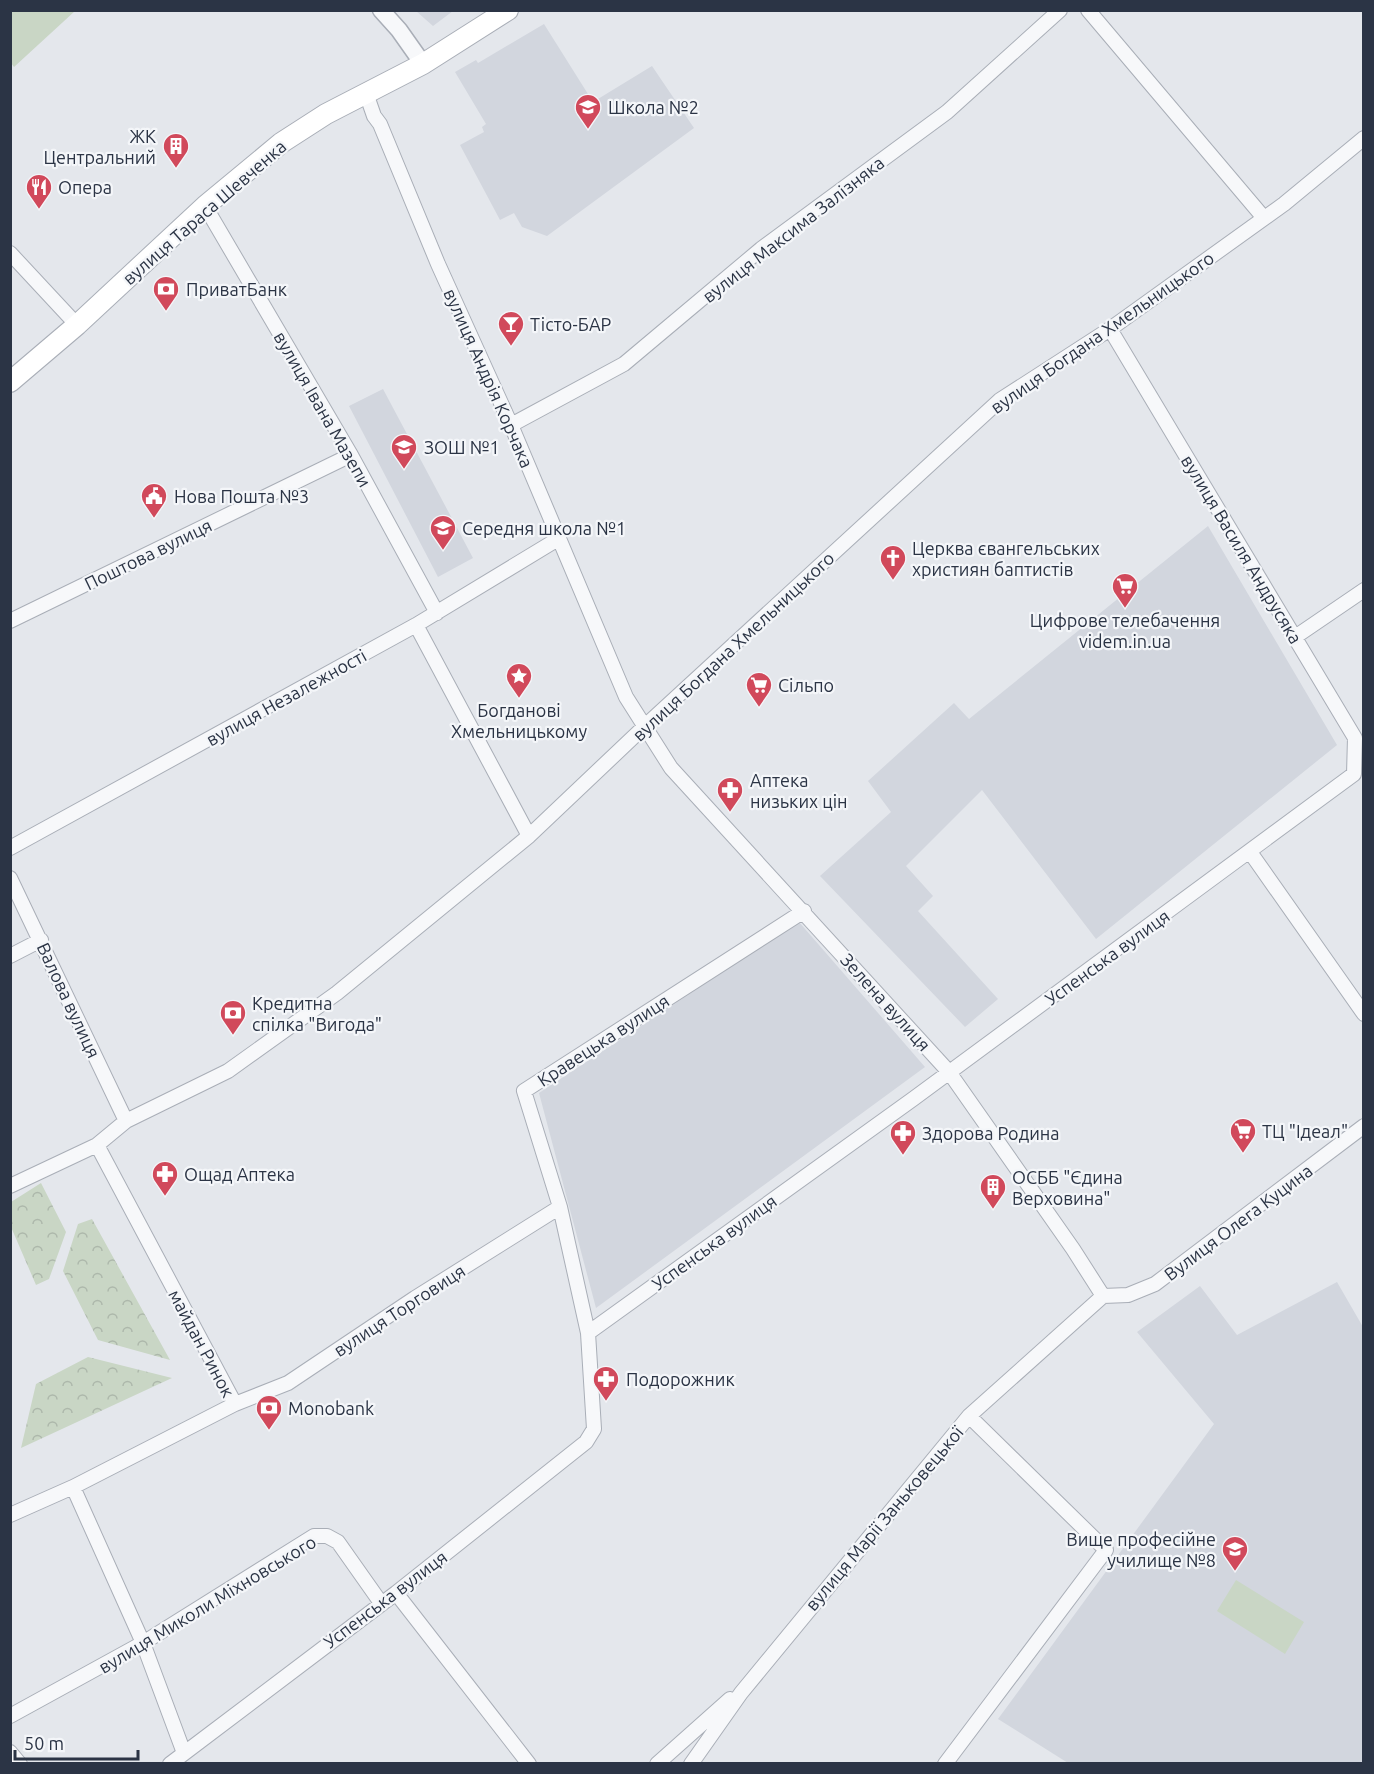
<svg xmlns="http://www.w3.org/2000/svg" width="1374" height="1774" font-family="Ubuntu,sans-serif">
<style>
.built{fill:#d2d6de}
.forest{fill:url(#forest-crowns)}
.pitch{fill:#c9d6c5}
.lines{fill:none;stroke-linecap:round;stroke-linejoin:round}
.minor-casing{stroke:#a9aeb7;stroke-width:16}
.tertiary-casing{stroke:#a9aeb7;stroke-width:19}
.secondary-casing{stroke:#a9aeb7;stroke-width:22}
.minor{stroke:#f7f8fa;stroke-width:14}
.tertiary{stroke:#f7f8fa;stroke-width:16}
.secondary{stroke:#fff;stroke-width:20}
.labels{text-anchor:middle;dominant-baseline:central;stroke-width:4.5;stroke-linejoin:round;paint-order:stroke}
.poi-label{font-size:18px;fill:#2b3445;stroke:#f4f6f9;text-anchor:start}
.street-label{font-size:18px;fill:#2b3445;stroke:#f4f6f9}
</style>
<defs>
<pattern id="forest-crowns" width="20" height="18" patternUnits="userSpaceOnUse" patternTransform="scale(1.5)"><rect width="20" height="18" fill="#c9d6c5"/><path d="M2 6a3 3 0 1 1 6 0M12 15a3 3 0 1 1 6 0" fill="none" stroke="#adb8ab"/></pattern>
</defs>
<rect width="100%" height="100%" fill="#e4e7ec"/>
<path class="built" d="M416,11H453L433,26Z
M544,24L593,102L652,66L694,128L547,236L522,227L514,213L500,220L460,145L484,132L482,127L486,124L455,72L476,60L478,63Z
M383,389L473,558L438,577L349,406Z
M1208,526L1337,745L1096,939L982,790L906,866L933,896L918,911L998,999L965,1027L820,876L891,812L868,781L954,703L969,719Z
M799,922L925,1067L596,1308L539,1093Z
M1337,1282L1363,1327V1763H1068L998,1719L1214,1424L1137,1332L1200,1286L1237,1335Z"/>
<path class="forest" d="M41,1183L66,1232L49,1279L36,1285L11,1227V1202Z
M92,1219L170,1360L98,1340L63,1271L78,1224Z
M88,1357L172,1378L21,1448L36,1384Z"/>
<path class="pitch" d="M11,10H75V11L14,67L11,63Z
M1236,1580L1304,1622L1285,1654L1217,1611Z"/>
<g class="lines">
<g class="minor-casing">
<path id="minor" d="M1088,10L1264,218
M366,93L374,116L380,124L438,264L511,425L626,697L671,768L949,1072L1073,1249L1103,1296
M205,206L351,455L437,613
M10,253L77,325
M511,425L624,364L761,249L947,112L1060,10
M10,621L351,455
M416,625L529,836
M1295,637L1364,590
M10,848L416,625L558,539
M1250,852L1364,1014
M10,878L126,1121
M10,956L41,940
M97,1145L235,1404
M10,1186L97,1145L126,1121L228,1071L337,993L529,836L645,726L1000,400L1110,329L1284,204L1364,138
M1103,1296L1128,1295L1155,1284L1364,1126
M588,1333L560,1207L524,1091L804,911
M73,1487L143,1643L184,1753
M10,1515L73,1487L235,1404L288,1383L415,1298L560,1207
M396,1593L529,1764
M10,1716L143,1643L314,1536H327L338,1542L381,1603
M10,1752L20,1764
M170,1764L396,1593L586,1442L594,1429L588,1333L913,1099L1354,774L1355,738L1110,329
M657,1764L730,1699
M691,1764L741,1693L969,1416L1103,1296
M945,1764L1106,1550L969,1416"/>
</g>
<g class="tertiary-casing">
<path id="tertiary" d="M381,10L399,30L423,64"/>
</g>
<g class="secondary-casing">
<path id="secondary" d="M10,382L77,325L205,206L281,143L326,114L423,64L508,10"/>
</g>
<use href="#minor" class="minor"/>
<use href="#tertiary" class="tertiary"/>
<use href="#secondary" class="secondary"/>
</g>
<defs>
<g id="school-pin" transform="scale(1.35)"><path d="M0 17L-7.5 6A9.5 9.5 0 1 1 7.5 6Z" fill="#d1495b" stroke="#f4f6f9"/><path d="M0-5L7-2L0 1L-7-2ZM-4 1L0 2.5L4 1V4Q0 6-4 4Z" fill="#fff"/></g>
<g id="building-pin" transform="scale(1.35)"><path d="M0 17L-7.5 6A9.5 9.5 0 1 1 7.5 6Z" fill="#d1495b" stroke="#f4f6f9"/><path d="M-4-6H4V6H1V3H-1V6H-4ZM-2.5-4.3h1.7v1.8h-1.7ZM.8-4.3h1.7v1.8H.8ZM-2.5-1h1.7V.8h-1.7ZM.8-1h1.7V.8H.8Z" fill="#fff"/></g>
<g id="restaurant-pin" transform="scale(1.35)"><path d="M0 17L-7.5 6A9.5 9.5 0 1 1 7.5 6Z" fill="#d1495b" stroke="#f4f6f9"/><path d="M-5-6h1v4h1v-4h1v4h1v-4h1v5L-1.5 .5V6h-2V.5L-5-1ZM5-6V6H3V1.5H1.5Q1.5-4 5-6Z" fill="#fff"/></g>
<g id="bank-pin" transform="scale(1.35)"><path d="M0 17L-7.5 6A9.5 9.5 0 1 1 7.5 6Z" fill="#d1495b" stroke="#f4f6f9"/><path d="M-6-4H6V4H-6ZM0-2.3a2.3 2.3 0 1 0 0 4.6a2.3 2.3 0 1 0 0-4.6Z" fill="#fff"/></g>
<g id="bar-pin" transform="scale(1.35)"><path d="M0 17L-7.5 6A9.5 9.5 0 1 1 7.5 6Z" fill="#d1495b" stroke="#f4f6f9"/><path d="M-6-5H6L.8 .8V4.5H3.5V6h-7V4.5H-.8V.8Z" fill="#fff"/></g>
<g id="civic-pin" transform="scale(1.35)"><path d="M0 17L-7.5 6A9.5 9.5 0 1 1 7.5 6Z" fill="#d1495b" stroke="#f4f6f9"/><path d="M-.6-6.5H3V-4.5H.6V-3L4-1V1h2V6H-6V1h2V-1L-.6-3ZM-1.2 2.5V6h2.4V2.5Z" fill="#fff"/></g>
<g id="church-pin" transform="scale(1.35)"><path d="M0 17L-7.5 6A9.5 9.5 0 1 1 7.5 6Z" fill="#d1495b" stroke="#f4f6f9"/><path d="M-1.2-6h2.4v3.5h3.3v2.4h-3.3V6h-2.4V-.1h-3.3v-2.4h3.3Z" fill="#fff"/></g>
<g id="supermarket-pin" transform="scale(1.35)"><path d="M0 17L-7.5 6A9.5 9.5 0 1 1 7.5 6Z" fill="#d1495b" stroke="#f4f6f9"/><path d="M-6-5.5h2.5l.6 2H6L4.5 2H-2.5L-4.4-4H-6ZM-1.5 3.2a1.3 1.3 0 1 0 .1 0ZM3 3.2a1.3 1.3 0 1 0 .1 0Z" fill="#fff"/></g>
<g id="sight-pin" transform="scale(1.35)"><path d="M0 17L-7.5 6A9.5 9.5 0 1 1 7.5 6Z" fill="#d1495b" stroke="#f4f6f9"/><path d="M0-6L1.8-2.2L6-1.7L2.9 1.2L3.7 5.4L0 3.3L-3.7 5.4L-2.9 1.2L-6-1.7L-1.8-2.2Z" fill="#fff"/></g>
<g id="pharmacy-pin" transform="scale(1.35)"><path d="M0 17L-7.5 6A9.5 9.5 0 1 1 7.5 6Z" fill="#d1495b" stroke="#f4f6f9"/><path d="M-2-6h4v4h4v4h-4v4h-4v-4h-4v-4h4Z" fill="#fff"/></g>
<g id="university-pin" transform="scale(1.35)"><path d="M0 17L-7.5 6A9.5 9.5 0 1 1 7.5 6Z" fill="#d1495b" stroke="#f4f6f9"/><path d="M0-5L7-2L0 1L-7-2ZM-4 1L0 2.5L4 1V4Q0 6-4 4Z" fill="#fff"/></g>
</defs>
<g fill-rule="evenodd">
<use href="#school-pin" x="588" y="107"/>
<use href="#building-pin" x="176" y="146"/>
<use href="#restaurant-pin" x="39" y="187"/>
<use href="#bank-pin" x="166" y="289"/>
<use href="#bar-pin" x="511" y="324"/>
<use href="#school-pin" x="404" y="447"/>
<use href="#civic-pin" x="154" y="496"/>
<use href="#school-pin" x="443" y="528"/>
<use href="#church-pin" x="893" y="558"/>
<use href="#supermarket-pin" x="1125" y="586"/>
<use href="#sight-pin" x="519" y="676"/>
<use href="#supermarket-pin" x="759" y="685"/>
<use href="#pharmacy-pin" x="730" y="790"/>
<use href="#bank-pin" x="233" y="1013"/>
<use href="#supermarket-pin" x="1243" y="1131"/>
<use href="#pharmacy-pin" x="903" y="1133"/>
<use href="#pharmacy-pin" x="165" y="1174"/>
<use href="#building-pin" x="993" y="1187"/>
<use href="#pharmacy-pin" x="606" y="1379"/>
<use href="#bank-pin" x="269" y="1408"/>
<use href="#university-pin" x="1235" y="1549"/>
</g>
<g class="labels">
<g class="poi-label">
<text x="608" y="107">Школа №2</text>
<text x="156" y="136" text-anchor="end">ЖК<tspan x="156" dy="21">Центральний</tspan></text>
<text x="58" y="187">Опера</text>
<text x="186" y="289">ПриватБанк</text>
<text x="530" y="324">Тісто-БАР</text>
<text x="424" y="447">ЗОШ №1</text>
<text x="174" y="496">Нова Пошта №3</text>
<text x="462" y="528">Середня школа №1</text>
<text x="912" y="548">Церква євангельських<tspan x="912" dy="21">християн баптистів</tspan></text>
<text x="1125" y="620" text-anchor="middle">Цифрове телебачення<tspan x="1125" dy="21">videm.in.ua</tspan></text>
<text x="778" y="685">Сільпо</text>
<text x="519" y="710" text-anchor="middle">Богданові<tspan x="519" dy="21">Хмельницькому</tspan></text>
<text x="750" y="780">Аптека<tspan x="750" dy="21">низьких цін</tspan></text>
<text x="252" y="1003">Кредитна<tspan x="252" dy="21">спілка "Вигода"</tspan></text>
<text x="1262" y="1131">ТЦ "Ідеал"</text>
<text x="922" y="1133">Здорова Родина</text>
<text x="184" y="1174">Ощад Аптека</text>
<text x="1012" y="1177">ОСББ "Єдина<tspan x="1012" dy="21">Верховина"</tspan></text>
<text x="626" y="1379">Подорожник</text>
<text x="288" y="1408">Monobank</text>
<text x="1216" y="1539" text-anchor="end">Вище професійне<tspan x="1216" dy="21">училище №8</tspan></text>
</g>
<g class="street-label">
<text transform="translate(204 212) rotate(-41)">вулиця Тараса Шевченка</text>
<text transform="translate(793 229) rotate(-38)">вулиця Максима Залізняка</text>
<text transform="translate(1102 332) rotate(-35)">вулиця Богдана Хмельницького</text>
<text transform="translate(489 378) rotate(66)">вулиця Андрія Корчака</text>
<text transform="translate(323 409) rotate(60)">вулиця Івана Мазепи</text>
<text transform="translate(1242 549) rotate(59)">вулиця Василя Андрусяка</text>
<text transform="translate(148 554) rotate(-26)">Поштова вулиця</text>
<text transform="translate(733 646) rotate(-43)">вулиця Богдана Хмельницького</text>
<text transform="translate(286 697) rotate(-29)">вулиця Незалежності</text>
<text transform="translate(1107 957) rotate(-36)">Успенська вулиця</text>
<text transform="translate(69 1000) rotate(65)">Валова вулиця</text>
<text transform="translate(886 1002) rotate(48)">Зелена вулиця</text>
<text transform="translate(603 1040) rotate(-33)">Кравецька вулиця</text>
<text transform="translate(1238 1222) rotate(-37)">Вулиця Олега Куцина</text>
<text transform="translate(714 1242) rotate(-36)">Успенська вулиця</text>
<text transform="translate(399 1310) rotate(-33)">вулиця Торговиця</text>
<text transform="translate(202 1343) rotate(62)">майдан Ринок</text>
<text transform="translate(884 1518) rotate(-50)">вулиця Марії Заньковецької</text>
<text transform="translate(385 1599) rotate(-37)">Успенська вулиця</text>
<text transform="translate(207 1604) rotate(-31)">вулиця Миколи Міхновського</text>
</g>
</g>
<rect width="1374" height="1774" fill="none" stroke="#2b3445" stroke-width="24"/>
<path d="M15 1750v9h123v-9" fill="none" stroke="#2b3445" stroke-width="3"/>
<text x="24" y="1750" font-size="18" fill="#2b3445" stroke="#f4f6f9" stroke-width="4.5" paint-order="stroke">50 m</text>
</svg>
